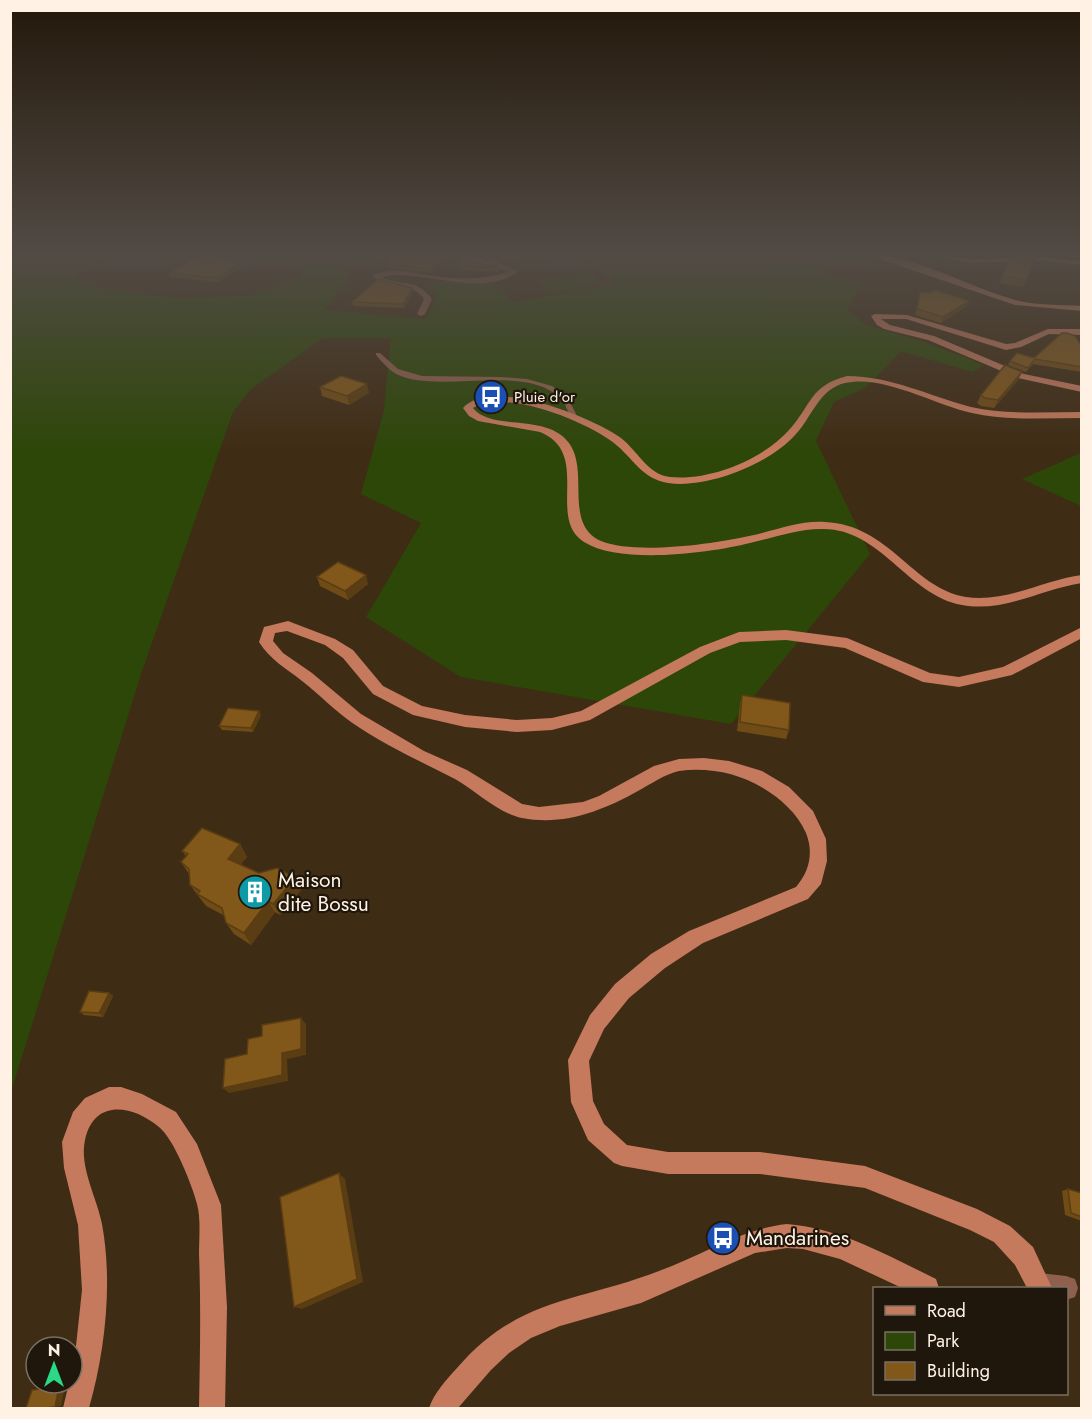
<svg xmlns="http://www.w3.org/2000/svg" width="1092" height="1419" font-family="Jost,sans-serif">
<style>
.green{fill:#2d4708}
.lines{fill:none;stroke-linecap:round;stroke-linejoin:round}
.service{fill:#90604e;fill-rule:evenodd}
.minor{fill:#90604e;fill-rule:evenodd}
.secondary{fill:#c5795d;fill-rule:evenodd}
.wall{fill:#6f4b16}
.shaded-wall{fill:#5a3d12}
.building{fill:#81571a;stroke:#5a3d12;stroke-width:1.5}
.labels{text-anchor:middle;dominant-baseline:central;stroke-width:4.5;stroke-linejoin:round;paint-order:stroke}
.far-poi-label{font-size:15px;fill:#fff2e4;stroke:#1f170c;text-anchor:start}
.near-poi-label{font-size:21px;fill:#fff2e4;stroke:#1f170c;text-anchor:start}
</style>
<rect width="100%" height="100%" fill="#3f2c14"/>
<path class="green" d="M11,254H110L74,278L90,287L173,298L245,296L274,289L299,280L304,267L306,254H332L328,263L352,273L325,310L425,319L435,303L437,295L427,285L436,281H489L513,302L617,284L580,255L583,254H808L832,277L862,282L847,310L867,325L920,341L970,359L983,366L972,372L901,351L865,388L834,402L816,441L870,554L731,724L461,677L366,617L421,523L361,494L384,410L391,338H323L251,389L233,412L141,674L11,1092Z
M589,272L603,283L551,292L538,281Z
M1081,453V506L1022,479Z"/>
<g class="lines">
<path class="service" d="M981,254H991L996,256L993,258Z
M376,353H380L398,369L422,376L501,377L527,379L552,386L568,398L578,418L572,419C568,413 566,404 561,399C526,362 439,395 396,374C388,369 382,362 376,355Z"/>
<path class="minor" d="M457,254C467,254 512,265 518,272C480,299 421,268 381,277C401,287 416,277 432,299L425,314L421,316L417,314L424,299C411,280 387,291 372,276C390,264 420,275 440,277C463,279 488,280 509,271L469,262Z
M1039,1273L1066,1276L1075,1279L1078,1288L1075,1297L1066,1300V1288H1028L1027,1285L1030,1276Z"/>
<path class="secondary" d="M865,254C913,254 966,286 1012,299C1034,306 1058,304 1082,306V311L1015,305Z
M924,254L970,259L1043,257L1082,261V265L1043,261L970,263Z
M875,314L907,315L1006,344L1015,343L1048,329H1082V335L1049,334L1021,347L1006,350L906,319H881L890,325L934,336L1024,374L1082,386V392L1018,378L928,340L884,329L877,325L871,316Z
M847,376C891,376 929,396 971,407C1007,415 1045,412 1082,412V418C1045,418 1008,421 972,413C935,405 883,374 845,383C819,389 812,417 796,434C770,464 707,489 668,483C642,479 633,458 614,443C587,422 506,388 473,408C492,432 546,412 569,443C590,472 563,524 601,541C635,555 713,544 749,536C774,531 800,520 825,522C890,525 912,588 966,597C1005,603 1044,580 1082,575V583C1042,589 1003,613 962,605C907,595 880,527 821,529C797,529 773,538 750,543C710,553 620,565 584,542C546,518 592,453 540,432L478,421L469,416L463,408C491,376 592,417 621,438C637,450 648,475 670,477C710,481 762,460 789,430C812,405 809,386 847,376Z
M288,621L335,639L353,650L383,686L422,706L465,715L517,720L552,718L581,711L700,647L739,632L786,630L847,638L930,673L959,677L1003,667L1082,627V638L1012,675L959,687L923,682L845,648L786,640L740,642L710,653L590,720L552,730L517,732L465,727L413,715L373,694L343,658L325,645L287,631L275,633L273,641L283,653L312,673L361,714L424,751L467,770L522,804L539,807L583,802L599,796L654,766L679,759L704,758L729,761L762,771L789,787L813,811L826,839L827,861L821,884L808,899L703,943L665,968L629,998L604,1029L589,1061L593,1101L604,1124L627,1145L668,1152H760L865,1166L977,1209L1010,1226L1033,1247L1052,1288H1027L1015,1265L994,1242L970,1230L865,1188L760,1174H668L622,1166L614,1163L588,1140L571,1102L568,1060L590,1015L615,984L651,954L689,931L796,887C809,872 814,853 806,833C797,813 781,799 763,788C738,773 708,767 679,771C665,774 651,784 638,791C602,811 564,826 522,818C498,813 476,791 455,779C420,761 384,745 351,722C334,710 319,694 302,681C286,668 270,660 259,642L264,627Z
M109,1087H121L142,1094L176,1112L197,1144L221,1205L227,1307L225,1408H199C200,1356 201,1305 199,1254C199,1238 201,1219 197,1204C192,1185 174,1139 159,1127C133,1105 94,1098 85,1140C79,1167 97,1198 102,1224C113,1283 105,1352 89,1408H63L69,1383H72L82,1290L78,1225L64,1168L62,1142L73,1112L85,1098Z
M787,1224C840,1228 889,1256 936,1279L939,1288H902L840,1259L803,1249L787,1248L755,1253L641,1303L560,1326L531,1338L509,1353L491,1370L458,1408H429C434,1393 446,1380 457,1368C518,1297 579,1302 659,1271C703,1255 740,1229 787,1224Z"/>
</g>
<path class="wall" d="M360,254H458L467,260L499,268V272L461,270L454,255L430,273L386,267L385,264L386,263L375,261L374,258L376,256Z
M467,254H563L537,261L520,255V262L504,263Z
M1011,254H1038V255L1010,256Z
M1071,254H1082V259L1070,258Z
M209,256L241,267L218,282L170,277L169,273Z
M1037,256L1023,287L999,283L1010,257Z
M412,288L413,292L404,308L353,306L352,302Z
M920,292L967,306L941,323L915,315Z
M1082,346V372L1033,364L1026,372L1008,365L1010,361L1034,358Z
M1018,380L994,408L981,406L977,403L981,395Z
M320,387L369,393L349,405L322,396Z
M317,577L368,584L348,600L320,586Z
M742,695L789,730L786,739L737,731L740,704Z
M261,715L253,732L222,730L219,726Z
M240,844L247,857L240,865L259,873L295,878L301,890L280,915L275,912L251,945L234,934L226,923L225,916L206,906L190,885L189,874L181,862L186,856L182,851Z
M109,993L113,996L103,1017L84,1015L80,1012Z
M1068,1189L1082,1193V1221L1065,1215L1062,1191Z"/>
<path class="shaded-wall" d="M450,254H454V255L430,273V269Z
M549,254H563L537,261V257Z
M240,263L241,267L218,282L217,278Z
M412,288L413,292L404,308L403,304Z
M969,301L967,306L941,323L943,317Z
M1022,372L1018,380L994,408L998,400Z
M367,384L369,393L349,405L347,396Z
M366,575L368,584L348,600L345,591Z
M259,711L261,715L253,732L251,728Z
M240,844L247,857L235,871L228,859Z
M295,878L301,890L280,915L273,904Z
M268,901L275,912L251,945L244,933Z
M109,993L113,996L103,1017L99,1013Z
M301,1018L306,1024V1055L287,1059L288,1081L229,1093L223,1088L282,1053Z
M339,1173L345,1179L363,1282L302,1309L294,1307Z
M59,1387H65L61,1406L55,1407Z"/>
<path class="building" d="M200,254H206L209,256L213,255L240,263L217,278L169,273Z
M379,254H450L430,269L385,264L390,260L374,258Z
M455,254H458L467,260L499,268L461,266Z
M483,254H520V258L503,259Z
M529,254H549L537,257Z
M1037,256L1026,280L1002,276L1010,257Z
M378,279L412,288L403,304L352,302Z
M936,290L969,301L943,317L917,309L920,292L930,293Z
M1062,333H1067L1075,336L1082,346V367L1035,359L1028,368L1010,361L1017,353L1034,358Z
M1005,365L1022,372L998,400L985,398L981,395Z
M341,376L367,384L347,396L320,387Z
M338,562L366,575L345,591L317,577Z
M742,695L790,703L789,730L740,722Z
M228,708L259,711L251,728L219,726Z
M202,828L240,844L228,859L259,873L277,868L295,878L273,904L268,901L244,933L226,923L222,908L197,894L200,891L190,885L189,869L181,862L188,854L182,851Z
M89,991L109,993L99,1013L80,1012Z
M301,1018V1049L282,1053V1075L223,1088L225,1059L247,1054L248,1039L262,1036V1025Z
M339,1173L357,1279L294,1307L280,1197Z
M1068,1189L1082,1193V1217L1071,1213Z
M59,1387L55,1407L45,1408H26L32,1390Z"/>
<linearGradient id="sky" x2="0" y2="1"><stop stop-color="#23180b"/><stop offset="0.56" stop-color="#524b45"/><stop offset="1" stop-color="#524b45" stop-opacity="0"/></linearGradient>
<rect width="1092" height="453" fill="url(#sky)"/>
<defs>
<g id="bus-disc" transform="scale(1.725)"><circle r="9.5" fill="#1a4fb4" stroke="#1f170c"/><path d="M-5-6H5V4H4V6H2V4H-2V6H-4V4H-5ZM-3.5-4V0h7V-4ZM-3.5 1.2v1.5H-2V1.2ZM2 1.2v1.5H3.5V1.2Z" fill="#fff"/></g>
<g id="building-disc" transform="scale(1.725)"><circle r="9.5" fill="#0f9aa8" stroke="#1f170c"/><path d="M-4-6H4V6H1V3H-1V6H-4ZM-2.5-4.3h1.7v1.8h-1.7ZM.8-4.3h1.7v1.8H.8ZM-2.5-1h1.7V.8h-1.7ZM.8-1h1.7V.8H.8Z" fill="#fff"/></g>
</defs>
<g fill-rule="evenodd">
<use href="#bus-disc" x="491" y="397"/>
<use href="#building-disc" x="255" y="892"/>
<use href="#bus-disc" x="723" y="1238"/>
</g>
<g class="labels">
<g class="far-poi-label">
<text x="514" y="397">Pluie d'or</text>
</g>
<g class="near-poi-label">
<text x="278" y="880">Maison<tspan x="278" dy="24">dite Bossu</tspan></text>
<text x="746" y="1238">Mandarines</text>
</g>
</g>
<rect width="1092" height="1419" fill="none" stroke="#fff2e4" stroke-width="24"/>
<rect x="873" y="1287" width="195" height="108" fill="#1f170c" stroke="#796f62" stroke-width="1.5"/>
<rect x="885" y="1306" width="30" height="9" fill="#c5795d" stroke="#796f62" stroke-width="1.5"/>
<text x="927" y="1317" font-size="18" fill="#fff2e4">Road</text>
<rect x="885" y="1332" width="30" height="18" fill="#2d4708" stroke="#796f62" stroke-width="1.5"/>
<text x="927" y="1347" font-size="18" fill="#fff2e4">Park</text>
<rect x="885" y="1362" width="30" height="18" fill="#81571a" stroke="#796f62" stroke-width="1.5"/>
<text x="927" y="1377" font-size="18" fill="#fff2e4">Building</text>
<g transform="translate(54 1365)"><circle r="28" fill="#1f170c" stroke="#796f62" stroke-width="1.5"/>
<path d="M0-4.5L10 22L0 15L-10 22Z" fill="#2ad885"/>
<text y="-9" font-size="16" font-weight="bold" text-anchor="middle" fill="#fff2e4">N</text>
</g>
</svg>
